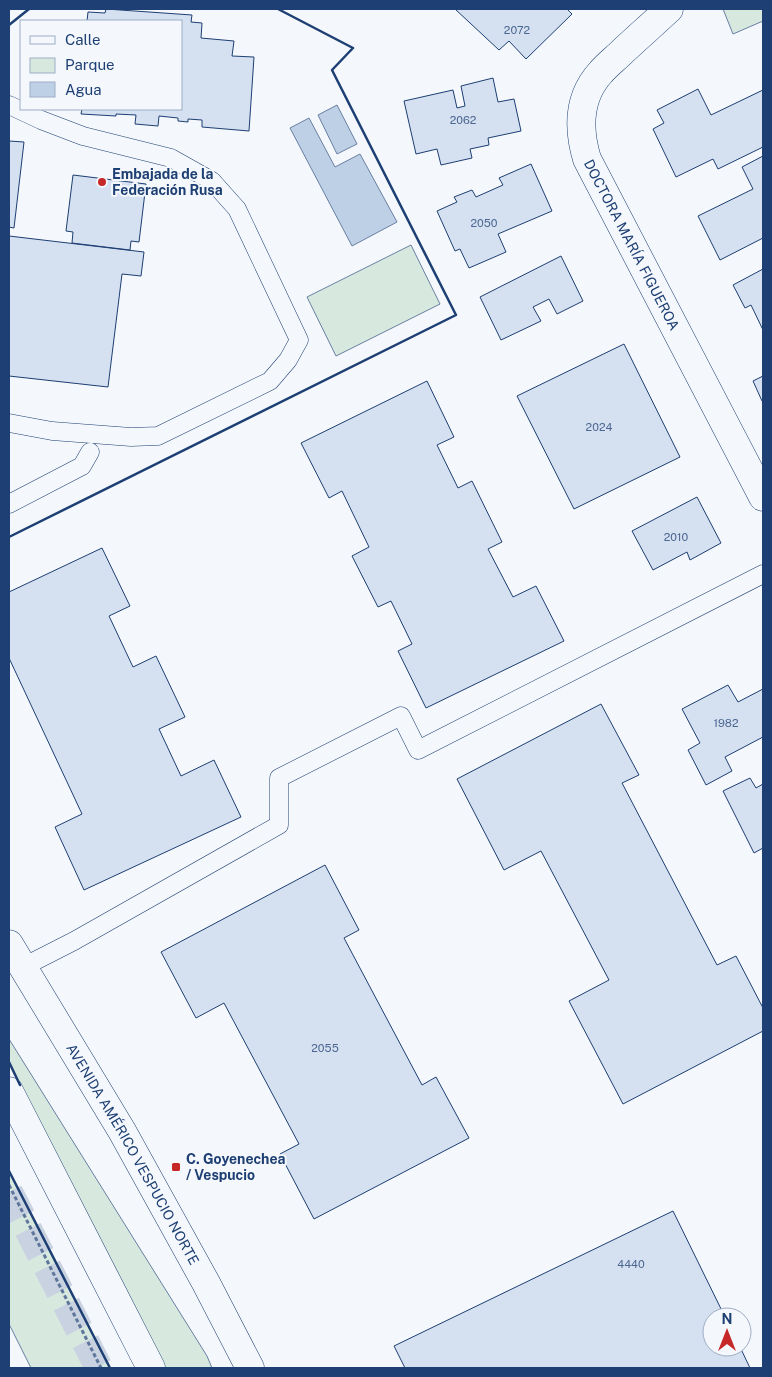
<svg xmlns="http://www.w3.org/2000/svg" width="772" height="1377" font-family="'Public Sans',sans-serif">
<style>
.green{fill:#d7e8df;stroke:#687fa3}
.water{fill:#bed0e5;stroke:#687fa3}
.building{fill:#d5e0f0;stroke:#1d3f73}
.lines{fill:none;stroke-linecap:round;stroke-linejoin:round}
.highway-tunnel{stroke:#c9d2e0;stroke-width:28;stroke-dasharray:28 14;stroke-linecap:butt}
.lane-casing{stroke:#1d3f73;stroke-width:19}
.street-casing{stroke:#1d3f73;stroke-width:29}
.primary-casing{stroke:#1d3f73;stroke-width:29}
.highway-casing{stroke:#1d3f73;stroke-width:29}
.path{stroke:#5e769c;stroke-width:3;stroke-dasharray:4 2.5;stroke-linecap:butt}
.lane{stroke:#f4f7fb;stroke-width:18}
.street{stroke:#f4f7fb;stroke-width:28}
.primary{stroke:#f4f7fb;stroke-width:28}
.highway{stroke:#f4f7fb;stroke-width:28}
.wall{stroke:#1d3f73;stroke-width:2.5}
.poi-dot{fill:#c62828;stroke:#f4f7fb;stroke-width:2}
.labels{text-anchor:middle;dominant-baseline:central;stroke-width:4;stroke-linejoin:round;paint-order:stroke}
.number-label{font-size:11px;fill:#4b6792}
.poi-label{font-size:14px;font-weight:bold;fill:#1d3f73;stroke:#f4f7fb;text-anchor:start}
.street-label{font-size:14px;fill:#1d3f73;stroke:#f4f7fb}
</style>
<rect width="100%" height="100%" fill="#f4f7fb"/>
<path class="green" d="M723,9H763V21L733,34Z
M411,245L440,304L336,356L307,297Z
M9,1039L207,1356L212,1368H162L9,1062Z
M9,1171L110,1368H31L9,1324Z"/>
<path class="water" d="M337,105L357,144L337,154L318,115Z
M309,118L335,167L360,154L397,222L352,246L290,128Z"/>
<path class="building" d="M106,9L192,15L191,22L202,23L201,38L234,41L232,56L254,57L249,131L202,127V120L188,119V122L178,121V118L159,116L158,126L135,124L136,115L116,114V116L81,114L82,109H181V21H87L88,12L105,13Z
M455,9H567L572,14L526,59L509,41L499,50Z
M493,78L498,102L514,99L521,131L488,138L489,145L470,149L472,158L441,165L437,149L416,154L404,101L453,90L457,108L465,106L461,86Z
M698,89L711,115L763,90V147L718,169L713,159L676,177L653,129L664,123L657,110Z
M9,141L24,142L14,228L9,227Z
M763,156V238L720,260L698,216L753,189L742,167Z
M531,164L552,211L498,234L506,252L469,268L460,249L455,251L437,211L457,202L454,197L472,190L476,197L503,185L499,178Z
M73,175L146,184L139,242L131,241L130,250L72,243L73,232L66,231Z
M9,236L144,252L141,276L122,274L108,387L9,376Z
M561,256L583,301L557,314L549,299L533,307L541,321L501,340L480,297Z
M763,269V330L751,305L745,308L733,285Z
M624,344L680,457L574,509L517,396Z
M763,376V401H762L753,381Z
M427,381L454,437L437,445L458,488L472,481L502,542L488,549L513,597L536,586L564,641L426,708L398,651L412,644L391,601L378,607L352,556L369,547L342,491L329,498L301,443Z
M697,497L721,543L690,560L687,552L653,570L632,531Z
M102,548L130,606L109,616L133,667L156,656L185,717L159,729L181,776L214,760L241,817L84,890L55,827L82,814L9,658V592Z
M728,685L738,702L763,689V737L725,757L732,771L706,785L688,750L700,743L682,709Z
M601,704L639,775L622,783L717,965L736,956L763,1008V1031L623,1104L569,1001L609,980L541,851L504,870L457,779Z
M750,778L756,788L763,784V848L754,853L723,791Z
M325,865L359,930L344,938L422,1085L436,1077L469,1138L314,1219L280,1154L299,1144L224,1003L196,1018L161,952Z
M673,1211L725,1317H712V1347H740L750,1368H405L394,1346Z"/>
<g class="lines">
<path class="highway-tunnel" d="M9,1192L99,1368"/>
<g class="lane-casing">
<path id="lane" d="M9,105L41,120L83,136L171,158L212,181L237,209L299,340L288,360L270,381L158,436L131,437L52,431L9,423
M9,504L82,466L90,452
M23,967L74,941L279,825V778L401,716L418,750L763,574"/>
</g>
<g class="street-casing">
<g id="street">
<path id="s1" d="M669,9C654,23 638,37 623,51C616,58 607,65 601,72C578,97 578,129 587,159L763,497"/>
</g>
</g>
<g class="primary-casing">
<g id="primary">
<path id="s2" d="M9,944L122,1131L206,1283L250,1368"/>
</g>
</g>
<g class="highway-casing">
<path id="highway" d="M9,1091L151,1368"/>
</g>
<path class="path" d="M9,1185L101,1368"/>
<use href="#lane" class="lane"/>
<use href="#street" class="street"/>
<use href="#primary" class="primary"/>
<use href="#highway" class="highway"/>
<path class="wall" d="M9,25L29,9
M9,537L456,315L332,70L353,48L278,9
M9,1062L20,1085
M9,1171L110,1368"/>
</g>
<g class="poi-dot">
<circle cx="102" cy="182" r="5"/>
<rect x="171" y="1162" width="10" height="10" rx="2.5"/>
</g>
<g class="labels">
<g class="number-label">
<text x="517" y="30">2072</text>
<text x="463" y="120">2062</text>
<text x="484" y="223">2050</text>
<text x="599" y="427">2024</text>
<text x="676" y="537">2010</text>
<text x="726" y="723">1982</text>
<text x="325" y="1048">2055</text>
<text x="631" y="1264">4440</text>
</g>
<g class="poi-label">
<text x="112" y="174">Embajada de la<tspan x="112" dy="16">Federación Rusa</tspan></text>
<text x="186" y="1159">C. Goyenechea<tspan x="186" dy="16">/ Vespucio</tspan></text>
</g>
<g class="street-label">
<text stroke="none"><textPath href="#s1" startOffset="282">DOCTORA MARÍA FIGUEROA</textPath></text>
<text stroke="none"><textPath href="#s2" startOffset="244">AVENIDA AMÉRICO VESPUCIO NORTE</textPath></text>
</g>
</g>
<rect width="772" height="1377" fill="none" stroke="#1d3f73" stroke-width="20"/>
<rect x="20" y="20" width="162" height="90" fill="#f4f7fb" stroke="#9eadc5"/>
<rect x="30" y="36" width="25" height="8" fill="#f4f7fb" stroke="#9eadc5"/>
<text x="65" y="45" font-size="15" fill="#1d3f73">Calle</text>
<rect x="30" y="58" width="25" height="15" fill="#d7e8df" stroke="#9eadc5"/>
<text x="65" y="70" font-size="15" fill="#1d3f73">Parque</text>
<rect x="30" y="82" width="25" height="15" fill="#bed0e5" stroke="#9eadc5"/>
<text x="65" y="95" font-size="15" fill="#1d3f73">Agua</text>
<g transform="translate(727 1332)"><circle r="24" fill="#f4f7fb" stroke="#9eadc5"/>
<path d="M0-4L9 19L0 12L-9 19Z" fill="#c62828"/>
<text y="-8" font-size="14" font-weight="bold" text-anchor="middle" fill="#1d3f73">N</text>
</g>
</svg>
